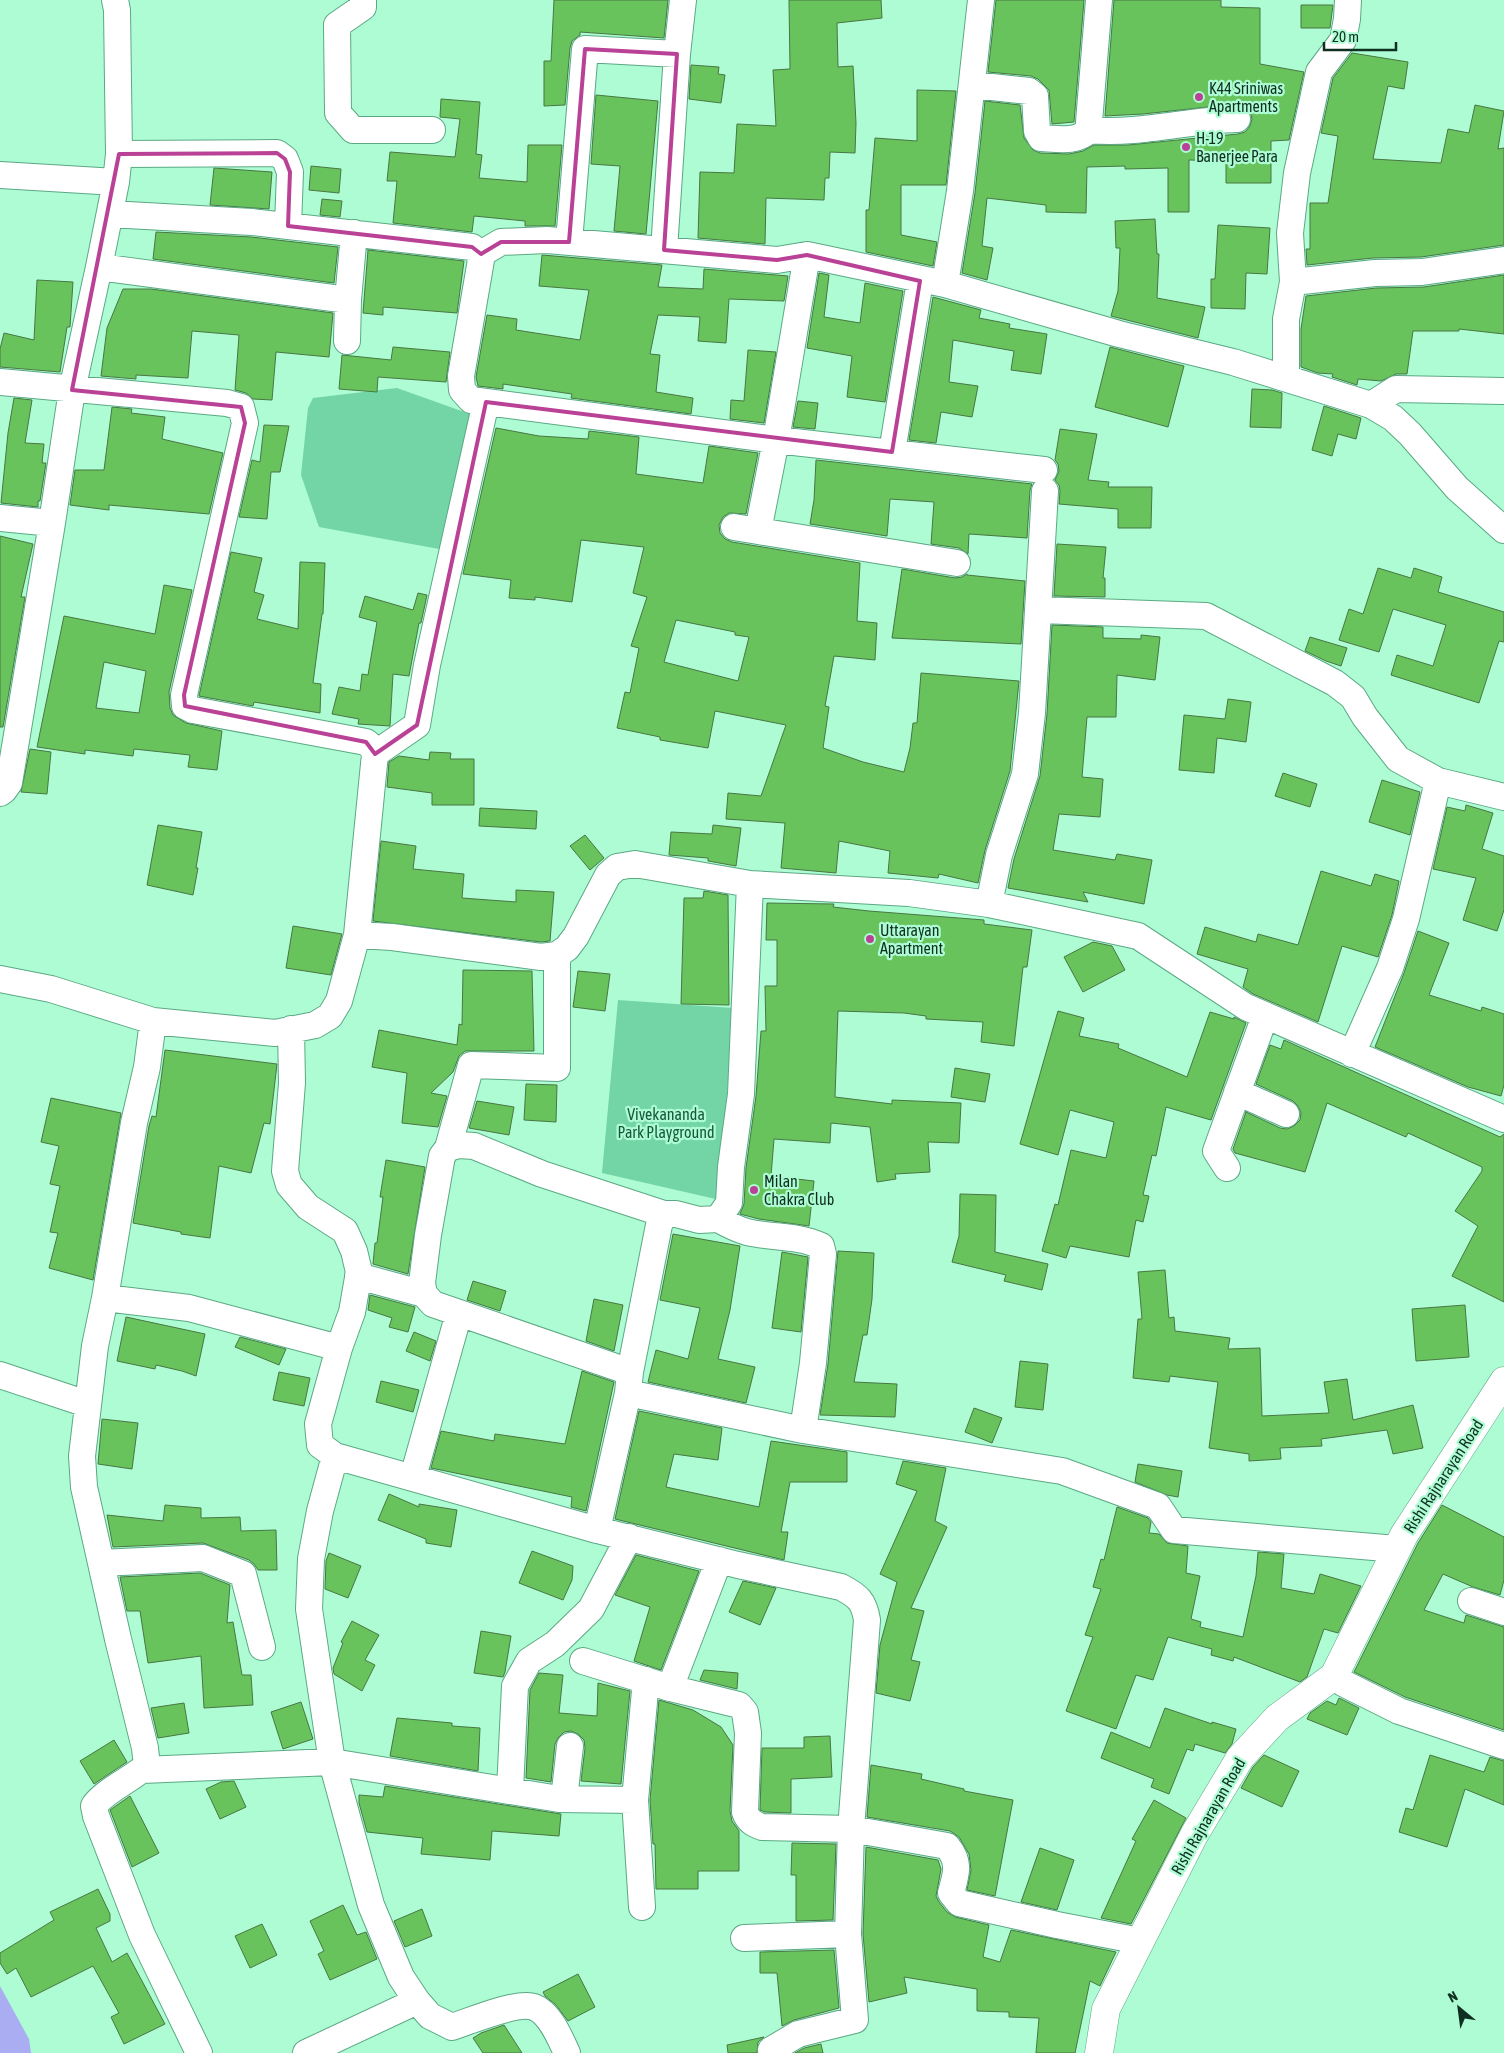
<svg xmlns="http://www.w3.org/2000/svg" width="1504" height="2053" font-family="'Asap Condensed',sans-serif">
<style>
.green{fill:#73d4a6}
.water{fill:#aaadf2}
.building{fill:#68c35d;stroke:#487742;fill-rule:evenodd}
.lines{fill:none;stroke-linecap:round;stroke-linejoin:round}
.minor-casing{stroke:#5ba984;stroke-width:28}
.secondary-casing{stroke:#5ba984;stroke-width:29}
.minor{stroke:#fff;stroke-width:26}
.secondary{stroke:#fff;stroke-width:28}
.marked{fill:none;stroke:#ba4296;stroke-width:4;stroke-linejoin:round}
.poi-dot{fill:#ba4296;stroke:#adfcd3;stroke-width:2}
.labels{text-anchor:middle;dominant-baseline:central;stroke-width:4.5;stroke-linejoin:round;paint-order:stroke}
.poi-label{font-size:16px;fill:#0f3021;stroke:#adfcd3;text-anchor:start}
.park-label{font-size:16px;fill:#18573d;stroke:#adfcd3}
.street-label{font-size:16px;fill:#0f3021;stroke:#adfcd3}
</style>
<rect width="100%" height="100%" fill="#adfcd3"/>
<path class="green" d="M397,388L481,418L450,551L319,527L301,475L308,408L313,398Z
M618,1000L733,1008L720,1200L602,1173Z"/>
<path class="water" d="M0,1986L29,2039L31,2053H0Z"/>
<path class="building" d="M554,0H668L664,38L580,32V35L572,41L570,48L565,105L544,106V61H551Z
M789,0H881L882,18L837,23L838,67L853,66L856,123L855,153L830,152L829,178H825L824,200L766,198L765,244L698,238L700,172L734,173L737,124L776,126L773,70L790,69Z
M996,0H1084L1074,122L1052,124L1049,90L1038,79L1031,76L988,72Z
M1114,0H1221V7L1260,8V64L1304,72L1289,140L1271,141V183H1226V161L1189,160V212H1168V168L1125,169V166L1087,167L1086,213L1046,212V205L987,198L982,246L993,248L987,280L962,273L975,193L985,101L1020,105L1024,138L1033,150L1040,153L1069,154L1083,151L1094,145H1128L1238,134L1245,132L1250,126L1252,119L1250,111L1244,106L1236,104L1143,114L1105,116Z
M1301,5H1333L1330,28H1301Z
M1352,53L1408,62L1404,89L1388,86L1373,159L1441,163L1448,129L1469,133L1475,105L1504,111L1498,149L1504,148V245L1421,257L1373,258L1307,265L1306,249H1310V203H1328L1338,136L1321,133L1333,78Z
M691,65L719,67L718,74L725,75L721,103L689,99Z
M917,90L956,91L946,185H901V235L937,242L933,266L866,252V210H869L875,138L917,141Z
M596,95L658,101L646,234L614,231L620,166L591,164Z
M441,99L480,102L476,154L482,155L479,178L527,182L528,145H562L555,226H525V221L474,216L472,232L393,223L397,181H387L390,152L455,157L460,119L440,117Z
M311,166L341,169L339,193L309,190Z
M214,168L272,172L269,209L210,205Z
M322,199L342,201L340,217L320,215Z
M1155,219L1157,254H1159L1157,298L1205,307L1198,338L1111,316L1118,291L1120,248H1116L1115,221Z
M1218,225L1270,228L1267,274L1246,273L1245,309L1211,308V279H1215Z
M156,232L251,237L338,247L334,283L153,259Z
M368,250L464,261L457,313L383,307V315L363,313Z
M542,255L662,265L658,287L703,289L704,269L788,276L784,301L729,299L726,343L698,341L700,317L658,315L650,354L660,355L656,392L693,398L691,414L571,398L572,394L503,384V389L478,386L476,377L487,315L517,319L516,330L580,340L589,290L539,286Z
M819,273L829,275L824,317L860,323L865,283L903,291L885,402L847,397L852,356L807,348Z
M1504,275V334L1459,329V331H1413L1407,374H1396L1381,381L1358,379L1357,385L1332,377L1333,374L1318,373L1301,367V329L1306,296L1376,288L1424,287Z
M37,280L73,282L70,327H67L60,372L0,367V349L4,333L34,340Z
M123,289H151L333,313L329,357L276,352L272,400L253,399L246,393L235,390L239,335L192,331L188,378L136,375V379L101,376L107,328Z
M933,297L981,310L979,318L1010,324L1009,328L1047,334L1041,374L1011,370L1014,351L953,340L949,382L978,386L972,417L941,412L936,443L909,440Z
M393,347L450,352L446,382L378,377L377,392L339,389L342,355L391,360Z
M1110,347L1184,366L1168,427L1095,407Z
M748,350L776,352L764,423L730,419L731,400L744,401Z
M1252,389L1272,390L1282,393L1281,428L1250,427Z
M14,398L32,400L25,443L44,444L42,463H46L40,501H38V507L1,503L8,433Z
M798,401L818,403L815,429L793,427Z
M1324,406L1361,418L1356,439L1338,434L1332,456L1312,450Z
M112,407L132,409L131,413L165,417L162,439L223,453L209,514L109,505V510L70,505L75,470H104Z
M264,425L289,426L280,472H271L267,519L239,517L252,460L260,462Z
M496,428L539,436L588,439L589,431L639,437L636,474L703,483L709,446L758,453L746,514L729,513L723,517L719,525L720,533L725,539L732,542L860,563L857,621L877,623L875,660L834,656L825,706L829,707L823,748L863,762L904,772L910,748L913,723H917L921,673L1019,681L1010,771L985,850L978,883L939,874L938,878L888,873L890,851L839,841L836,873L781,868L785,823L726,819L728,793L761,796L786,725L715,711L708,748L660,740V737L617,728L625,692L630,693L639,648L631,646L647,597L633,593L644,547L581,540L572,602L535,597V600L509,598L511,580L463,574ZM676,620L735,632V635L749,637L738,681L664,662Z
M1060,429L1097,434L1088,480L1109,482L1108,487H1152L1151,528H1118V509L1059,504L1060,491L1059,485L1055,480L1059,471L1058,464L1055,460Z
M816,460L1032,484L1030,490L1027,538L969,534L968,554L959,548L931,544L934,502L890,499L887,536L810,524L814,500Z
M0,536L33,544L21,597H25L3,727H0Z
M1057,544L1106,547L1103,578H1105V597L1054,596Z
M231,552L262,558L254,592L264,595L257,619L298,629L300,562L325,563L323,614H322L313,683L321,684L320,713L254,702L253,706L199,696Z
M1378,568L1411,578L1414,568L1442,577L1438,592L1504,612V642L1499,641L1479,703L1391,675L1397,655L1433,666L1446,625L1393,609L1379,652L1339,640L1349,609L1363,614Z
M902,569L955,578L962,577L967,574V575L1025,581L1021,644L892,638Z
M164,585L192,590L169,692L170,708L173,715L186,723L222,731L217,770L188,767L190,755L134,749L133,756L85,750V754L37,747L64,616L155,634ZM104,662L146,671L139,713L96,708Z
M418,593L427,595L421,623H419L409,676L393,674L390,726L358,724L359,719L332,714L339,687L360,691L362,674L368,675L377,622L359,617L365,596L413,610Z
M1052,625L1103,627V638L1141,639V635L1160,637L1155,680L1117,675L1116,717H1087L1082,777L1103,779L1100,817L1059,814L1053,850L1115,860L1117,854L1152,860L1144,904L1083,892L1088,902L1008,888L1014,859L1040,776L1047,714Z
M1310,637L1347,648L1341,666L1326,661L1305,651Z
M1228,699L1251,702L1246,742L1217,738L1214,773L1179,770L1184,715L1225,719Z
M30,749L51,752L47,794L21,792Z
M430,752L451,753L450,759H474V805H432V793L387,787L389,762L399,756L429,760Z
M1283,773L1317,784L1310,807L1275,796Z
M1382,780L1420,792L1410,835L1369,822Z
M1466,805L1493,813L1482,849L1504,856V910L1497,931L1463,920L1476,878L1433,869L1447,807L1465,811Z
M480,808L537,811L536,829L479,826Z
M158,825L202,832L196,868H198L193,895L147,885Z
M713,825L741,828L736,866L708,861V858L669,855L671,832L712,834Z
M585,835L604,858L590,870L570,846Z
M381,841L416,846L413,869L464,874L462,898L516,902V890L554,892L550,941L541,942L373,921Z
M1321,871L1371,886L1375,874L1399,881L1392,915L1378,957L1342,946L1318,1022L1253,994L1243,987L1248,969L1197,954L1205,927L1256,942L1258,934L1298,945Z
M704,891L728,895L729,1005L681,1004L684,898H703Z
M767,903L834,904L833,907L869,911L984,920V924L1032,930L1027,967H1023L1014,1046L981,1042L983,1022L926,1019V1016L904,1013L838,1011L835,1097L892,1104V1100L961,1103L959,1143L928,1142L930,1172L895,1174L896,1179L877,1182L870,1127L831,1123L830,1143L774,1139L771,1176L814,1181L809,1226L759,1219L740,1214L744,1204L746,1168L756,1096L761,1031H766L765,986H777V940H766Z
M293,926L342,934L331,975L286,968Z
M1418,931L1449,943L1429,995L1481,1011L1482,1007L1504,1014V1085L1501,1096L1468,1087L1375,1047L1404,973Z
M1093,942L1112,946L1125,970L1083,992L1064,957Z
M463,970L532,971L534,1051H465L459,1056L453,1072L431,1093L447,1096L438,1127L402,1123L407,1073L372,1067L379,1030L457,1045L459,1024L462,1025Z
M578,971L610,974L605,1011L573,1007Z
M1058,1011L1084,1018L1079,1036L1119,1044L1118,1048L1187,1077L1210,1012L1234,1019V1017L1246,1023L1211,1120L1166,1107L1156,1156L1152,1155L1143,1195L1149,1196L1143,1222L1136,1220L1129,1257L1070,1246L1066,1258L1042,1251L1055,1204L1058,1205L1071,1150L1106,1158L1114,1122L1070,1110L1058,1155L1020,1144Z
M1284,1040L1500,1137L1504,1134V1302L1452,1276L1478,1226L1455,1211L1482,1171V1167L1408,1133L1406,1137L1327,1103L1305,1172L1235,1153L1233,1149L1246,1112L1280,1128L1287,1129L1294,1126L1300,1120L1301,1113L1298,1106L1293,1101L1256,1084L1270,1045L1281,1049Z
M165,1050L277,1064L270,1124L264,1123L251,1173L219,1166L210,1238L181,1234V1232L133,1223L149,1126L152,1116L156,1117Z
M955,1068L990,1074L985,1102L951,1097Z
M526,1084L557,1085L556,1122L524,1120Z
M51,1098L121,1113L93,1280L49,1268L58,1233L50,1232L60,1186L50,1184L59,1146L41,1142Z
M477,1101L514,1107L509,1135L469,1128Z
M386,1160L425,1167L408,1274L373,1264L375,1243H377L383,1197H380Z
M960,1194L996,1195L995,1252L1048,1264L1042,1290L1004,1281L1006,1275L952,1262L959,1236Z
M673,1234L740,1246L730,1310L718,1359L755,1367L746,1403L648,1382L656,1350L688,1359L700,1308L660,1300Z
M838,1251L874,1253L872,1299L867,1335H863L854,1382L897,1384L895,1417L820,1415L828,1364Z
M782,1252L808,1257L801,1332L772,1328Z
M1165,1270L1169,1318L1174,1317L1175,1331L1230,1338L1228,1349L1260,1348L1262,1416L1329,1413L1324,1382L1347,1379L1353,1420L1413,1405L1423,1448L1393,1454L1387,1430L1321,1439L1322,1446L1280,1448L1281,1459L1249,1461V1454L1209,1448L1218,1382L1170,1376L1169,1382L1133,1378L1138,1319H1142L1138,1272Z
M473,1281L506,1291L500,1311L467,1300Z
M370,1295L415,1307L408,1332L389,1327L392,1318L368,1310Z
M594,1299L623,1305L614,1351L586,1341Z
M1465,1305L1469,1357L1416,1361L1412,1309Z
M126,1317L205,1334L196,1376L182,1371L156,1365L155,1369L117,1361Z
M414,1332L436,1341L430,1361L406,1351Z
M240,1337L286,1349L279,1365L235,1347Z
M1020,1361L1048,1364L1043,1410L1015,1407Z
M582,1371L614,1382L586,1511L571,1507L572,1497L431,1468L441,1431L494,1441L495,1434L565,1444Z
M279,1372L310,1378L304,1406L273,1400Z
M381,1381L419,1390L413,1412L376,1402Z
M974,1408L1002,1418L992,1443L965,1432Z
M639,1411L722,1428L718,1460L674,1454L666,1487L759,1507L771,1441L847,1452V1482H790L781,1532H788L784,1560L615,1519Z
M102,1419L138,1423L132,1469L98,1464Z
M903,1461L946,1468L935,1521L947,1527L911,1608L924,1611L911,1660L920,1662L910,1701L876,1693L880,1645L897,1582L880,1574L917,1491L896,1484Z
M1138,1464L1182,1471L1178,1497L1167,1495L1135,1482Z
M389,1494L419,1507V1504L457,1510L451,1547L426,1543V1539L378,1520Z
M165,1505L201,1508V1518L240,1517L241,1531L276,1530L277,1570H258L254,1564L249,1560L203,1543L113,1547L107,1515L163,1521Z
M1442,1505L1504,1537V1580L1500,1595L1473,1587L1443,1574L1424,1610L1464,1623L1466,1615L1504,1627V1730L1405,1697L1354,1672L1418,1543Z
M1117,1507L1148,1518L1151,1522L1149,1533L1159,1534L1167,1543L1188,1546L1186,1573L1200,1576L1191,1619L1201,1622L1200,1627L1243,1637L1256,1576L1258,1552L1284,1554L1281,1588L1314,1594L1320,1574L1361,1586L1338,1633L1324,1629L1307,1677L1300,1682L1234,1657L1233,1661L1211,1655L1212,1649L1168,1637L1153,1680L1136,1675L1116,1729L1066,1711L1093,1637L1085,1635L1101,1589L1093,1587L1101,1559L1104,1560Z
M532,1551L573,1566L572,1580L563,1600L519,1583Z
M329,1553L361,1566L348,1598L325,1589L326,1561Z
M636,1555L699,1571L661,1670L634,1661L650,1607L615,1595Z
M200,1573L230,1585L227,1623L233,1622L242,1675H251L253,1705L204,1708L201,1656L148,1663L140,1611H127L120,1577Z
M743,1581L776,1588L760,1625L729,1612Z
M352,1621L379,1635L365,1660L375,1665L362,1691L334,1674L333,1668L343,1643L341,1642Z
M481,1631L511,1636L505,1672L503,1677L474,1673Z
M704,1670L738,1673L737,1689L700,1680Z
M539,1673L563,1675L559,1713L597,1716L598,1683L630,1691L621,1784L581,1781L585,1748L584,1740L578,1734L571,1731L564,1732L558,1738L555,1744L551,1782L526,1778L530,1690Z
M1339,1698L1359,1708L1347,1735L1307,1719L1310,1713L1327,1701L1336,1705Z
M659,1700L693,1710L721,1727L733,1745L730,1811L732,1821L739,1831V1871H698V1889H656L655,1844H653L650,1800Z
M301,1702L313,1739L283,1749L271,1712Z
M184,1703L189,1733L158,1738L151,1708Z
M1165,1708L1212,1724V1722L1236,1729L1232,1744L1225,1753L1195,1744L1193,1751L1187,1749L1169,1794L1151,1787L1154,1779L1101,1758L1111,1732L1150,1748Z
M397,1718L452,1723V1726L480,1728L478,1771L390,1756Z
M830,1736L832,1777L791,1779V1813L765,1812L760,1810L762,1748H804V1737Z
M114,1740L127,1762L94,1784L80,1761Z
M1264,1755L1299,1771L1282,1807L1241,1788L1253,1767Z
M1430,1755L1484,1772L1490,1757L1504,1761V1805L1465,1789L1447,1847L1399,1832L1406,1808L1413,1810Z
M871,1765L922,1774L921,1779L964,1789V1791L1013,1800L995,1896L967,1890L971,1870L969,1854L959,1837L950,1831L867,1817Z
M234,1781L246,1807L220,1819L206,1789L221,1782Z
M385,1786L561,1814L559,1836L492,1831L490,1860L421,1854L423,1838L367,1832L359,1803V1795L383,1797Z
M130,1796L159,1853L132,1867L110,1810Z
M1154,1800L1186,1818L1131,1924L1101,1918L1136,1841L1132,1839Z
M792,1843L836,1844L833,1920L796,1921V1875H791Z
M866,1847L938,1860L941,1869L936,1896L939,1902L947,1912L955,1917L989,1925L983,1957L1000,1962L1011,1930L1116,1952L1100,1986L1090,1981L1075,2053H1036L1039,2018L1009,2017V2012L977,2011V1989L904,1977L907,1993L869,2002L863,1934Z
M1040,1848L1074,1860L1057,1910L1021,1902Z
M98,1889L110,1914V1921L96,1928L112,1962L127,1953L165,2024L124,2044L111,2017L119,2013L93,1966L31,1997L16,1968L7,1974L0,1963V1953L54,1920L50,1912Z
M343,1905L357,1935L366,1932L377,1959L330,1980L318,1954L324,1951L310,1921Z
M422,1909L432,1936L405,1947L394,1921Z
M262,1924L277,1955L250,1968L235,1936Z
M834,1950L839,2008L794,2020L782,2026L777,1973H760V1952Z
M578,1974L595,2007L568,2021L556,2005L545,1996L543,1992Z
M504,2025L522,2053H483L473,2038L481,2033Z
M764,2037L758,2042L757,2053H728L727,2045Z
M821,2044L823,2053H795L804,2048Z"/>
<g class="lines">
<g class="minor-casing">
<path id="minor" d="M363,0V7L337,25L338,113L353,130H432
M1099,0L1089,122V130C1139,135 1188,120 1237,119
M973,85L1029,91L1035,96L1037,131L1041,138C1058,139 1077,143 1089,130
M119,154L277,153L285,159L290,172L288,226
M0,175L116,182
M110,214L252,222L472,247L478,252L481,260L461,376L462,390L471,400L776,440L1044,470
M569,242L585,49L677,54L683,0
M664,250L677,54
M479,255L501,242L547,240L777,260L807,255L945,284L1119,334L1233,362L1371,405L1393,418L1410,434L1457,488L1504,530
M807,255L776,440L758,531L957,563
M99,267L348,300
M1293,282L1375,273L1422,272L1504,260
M945,284L960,191L981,0
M347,341L348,300L354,233
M1286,378V319L1293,282L1290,233L1297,173L1319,72L1343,40L1347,19L1348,0
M0,382L227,403L241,407L245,423L184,695L185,706L193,710L366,742L372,747L375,754L357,935L339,1001L330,1016L315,1025L275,1033L153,1021
M1371,405L1396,389L1504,391
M892,452L920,281
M0,518L52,523
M734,527L758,531
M1039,610L1206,616L1335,683L1353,697L1365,717L1398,759L1438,781
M375,754L417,725L427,665L486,402
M0,793L4,790L9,783L52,523L72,390L99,267L116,182L119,154L117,10L115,0
M989,904L999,855L1025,774L1032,713L1045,491
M357,935L392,937L541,957L557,955L567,948L576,936L608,875L617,867L635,864L750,884
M0,979L51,989L153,1021L147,1067L134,1123L105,1298L95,1346L82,1456L84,1487L118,1639L145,1748C145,1752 147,1759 146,1764C144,1773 104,1790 94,1806L96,1816L142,1935L199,2053
M291,1029L292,1083L285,1171L289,1185L308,1207L345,1231L354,1251L359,1272L352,1312L339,1348
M1352,1054L1390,968L1406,919L1438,781L1504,797
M1237,1092L1286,1114
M448,1148L471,1065L557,1068V955
M1227,1168L1216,1151L1265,1016
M718,1219C727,1224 736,1229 747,1232C771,1238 798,1235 821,1246L823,1254L813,1363L803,1430
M358,1276L424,1294
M105,1298L189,1308L339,1348L318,1424L320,1445L335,1456L597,1530L738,1565L841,1587C858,1596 864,1601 867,1620L851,1829L848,1934L855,2020L798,2034L771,2050L772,2053
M630,1372L433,1304L424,1294L422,1283L428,1235L442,1156L448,1148L459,1145L474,1146L542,1174L664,1214
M0,1375L87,1404
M628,1393L803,1430L1062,1471L1158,1506L1174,1530L1397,1549
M335,1456L320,1511L311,1559L309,1609L332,1762L371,1905L401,1977L417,2001L430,2016L452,2027C470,2021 517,2001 534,2007C550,2013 560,2038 567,2053
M413,1477L459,1313
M597,1530L628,1393L630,1372L659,1225L664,1214H676L699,1220L718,1219L729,1203L731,1167L741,1094L750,884L909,893L989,904L1138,936L1246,1007L1504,1119
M101,1563L203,1558L243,1574L262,1647
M1471,1601L1504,1612
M583,1661L670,1688L739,1705L745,1712L748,1733L745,1812C748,1821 754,1824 762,1827L851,1829L947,1846C961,1863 956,1874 951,1893L959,1903L1057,1925L1140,1941
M1334,1676L1343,1683L1399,1711L1504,1746
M670,1688L719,1560
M142,1770L332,1762L559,1799L635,1800
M510,1790L515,1686L529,1661L555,1644L591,1609L629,1537
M564,1799L570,1746
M642,1907L635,1800L646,1680
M744,1938L848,1934
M306,2053L417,2001"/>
</g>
<g class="secondary-casing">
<path id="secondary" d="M1099,2053L1106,2009L1194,1835L1240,1758L1277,1718L1334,1676L1404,1535L1504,1381"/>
</g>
<use href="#minor" class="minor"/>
<use href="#secondary" class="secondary"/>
</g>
<path class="marked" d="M585,49L677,54L664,250L777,260L807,255L920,281L892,452L486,402L417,725L375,754L366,742L185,706L184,695L245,423L241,407L72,390L119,154L277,153L285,159L290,172L288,226L472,247L481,254L501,242H569Z"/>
<g class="poi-dot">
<circle cx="1199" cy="97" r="5"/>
<circle cx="1186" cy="147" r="5"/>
<circle cx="870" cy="939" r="5"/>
<circle cx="754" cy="1190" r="5"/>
</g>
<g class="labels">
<g class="poi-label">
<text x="1209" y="88">K44 Sriniwas<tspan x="1209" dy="18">Apartments</tspan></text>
<text x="1196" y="138">H-19<tspan x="1196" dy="18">Banerjee Para</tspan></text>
<text x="880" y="930">Uttarayan<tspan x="880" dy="18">Apartment</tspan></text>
<text x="764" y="1181">Milan<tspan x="764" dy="18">Chakra Club</tspan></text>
</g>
<g class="park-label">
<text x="666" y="1114">Vivekananda<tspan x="666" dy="18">Park Playground</tspan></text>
</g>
<g class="street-label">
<text transform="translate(1443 1476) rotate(-57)">Rishi Rajnarayan Road</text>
<text transform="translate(1208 1816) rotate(-60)">Rishi Rajnarayan Road</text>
</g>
</g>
<g transform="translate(1459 2008) rotate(331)" stroke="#adfcd3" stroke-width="4" paint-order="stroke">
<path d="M0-4L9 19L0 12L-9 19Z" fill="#0f3021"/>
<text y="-8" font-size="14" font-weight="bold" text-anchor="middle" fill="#0f3021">N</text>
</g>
<path d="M1324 42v8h72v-8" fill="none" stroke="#0f3021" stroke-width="2.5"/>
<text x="1332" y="42" font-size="15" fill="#0f3021" stroke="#adfcd3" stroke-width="4" paint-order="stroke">20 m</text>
</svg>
